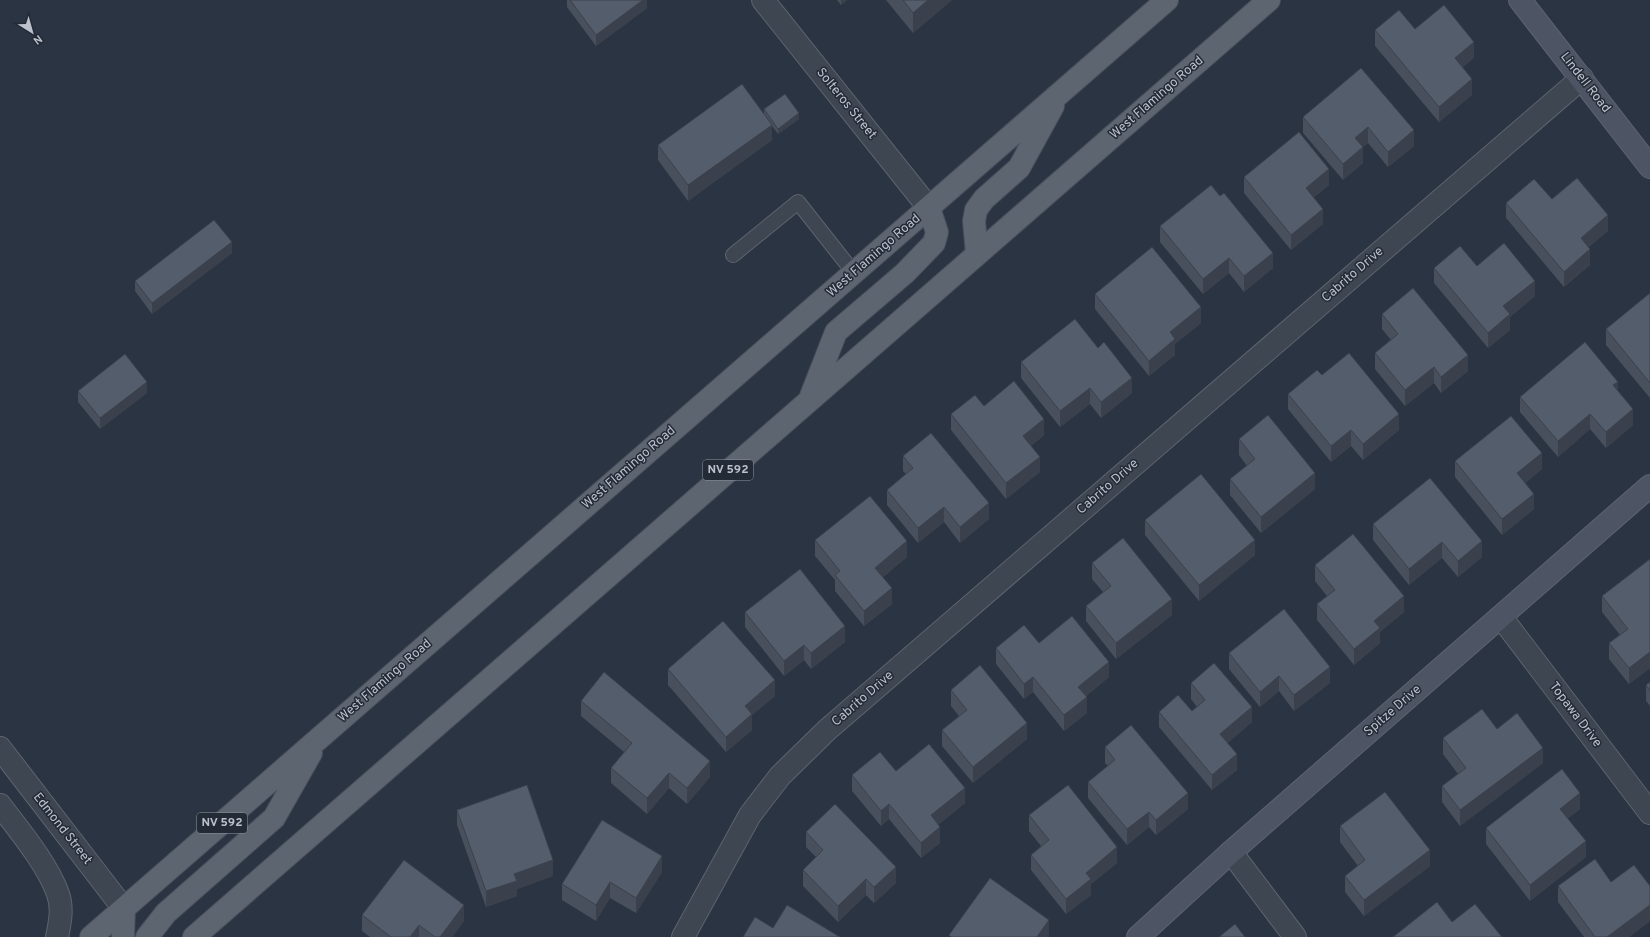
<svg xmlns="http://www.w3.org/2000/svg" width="1650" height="937" font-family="Overpass,sans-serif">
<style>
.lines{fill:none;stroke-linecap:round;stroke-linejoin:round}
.lane-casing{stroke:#5d646f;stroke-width:16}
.street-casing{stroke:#5d646f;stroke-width:24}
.secondary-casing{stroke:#5d646f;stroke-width:24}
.primary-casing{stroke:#484f5b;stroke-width:24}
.lane{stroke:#3e4652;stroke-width:14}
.street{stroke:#3e4652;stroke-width:22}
.secondary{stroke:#4d5564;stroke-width:22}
.primary{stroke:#5d6571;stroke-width:22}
.wall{fill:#48505d}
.shaded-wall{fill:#3b414c}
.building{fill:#545d6c;stroke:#3b414c}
.labels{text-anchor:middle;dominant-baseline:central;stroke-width:3;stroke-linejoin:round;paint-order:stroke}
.shield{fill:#232b37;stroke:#8e949f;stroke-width:1}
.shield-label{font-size:12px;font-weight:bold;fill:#bcc1cc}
.street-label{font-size:13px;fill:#bcc1cc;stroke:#232b37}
</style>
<rect width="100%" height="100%" fill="#2a3442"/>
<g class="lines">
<g class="lane-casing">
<path id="lane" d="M733,255L798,202L854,273"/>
</g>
<g class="street-casing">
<path id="street" d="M763,0L929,208
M1501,617L1650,813
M0,748L124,909
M0,805C19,830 48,865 58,894C63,908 60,923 57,937
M1231,852L1295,937
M683,937L750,815L780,776L827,730L1582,78"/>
</g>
<g class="secondary-casing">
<path id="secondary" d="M1520,0L1650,167
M1138,937L1231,852L1650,486"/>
</g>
<g class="primary-casing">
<path id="primary" d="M977,254L974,221L976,210L984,199L1019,168L1053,106
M811,396L836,332L905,273L934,243L937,232L929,208
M91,937L1167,0
M123,937L124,909
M147,937L166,913L274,818L311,753
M194,937L1269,0"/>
</g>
<use href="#lane" class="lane"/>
<use href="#street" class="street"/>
<use href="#secondary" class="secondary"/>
<use href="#primary" class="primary"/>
</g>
<path class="wall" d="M567,0H647V8L596,46L567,7Z
M837,0H847L841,5Z
M886,0H952L913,33Z
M1415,29L1474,58L1462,67L1472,95L1439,122L1375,46V30Z
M1361,68L1414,146L1388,167L1368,143L1363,147V163L1343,180L1303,133V117Z
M764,109L799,119L778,134L772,126V140L688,201L658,160V145L764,113Z
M1244,177L1329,185L1314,197L1323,224L1291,250L1244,193Z
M1552,199L1608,231L1588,247L1590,265L1564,287L1506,218V203Z
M1160,226L1273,268L1244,292L1229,273L1203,294L1160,242Z
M232,253L152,314L135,291V281Z
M1477,266L1535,296L1510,317V330L1488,348L1434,283V268Z
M1650,293V398L1606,345V329Z
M1095,294L1201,323L1175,344V355L1149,376L1095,309Z
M1382,314L1468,371L1441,393L1434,383L1405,406L1375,369V353L1391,340L1382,329Z
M1098,348L1132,393L1101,418L1090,404L1060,427L1021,378V362Z
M1322,375L1399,430L1363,460L1351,446L1331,462L1288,409V394Z
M78,391L147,393L100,429L78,402Z
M1618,391L1633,425L1606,448L1590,429L1558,457L1520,412V397Z
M984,406L1044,435L1031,446L1040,472L1006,499L951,430V414Z
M1239,439L1315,489L1261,533L1230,495V479L1247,466L1239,455Z
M903,456L989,519L960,543L944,522L918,543L887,505V490L906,474L903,471Z
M1455,461L1542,469L1525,483L1534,509L1502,535L1455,477Z
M1430,478L1482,557L1458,577L1442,558L1409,585L1373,540V524Z
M1145,520L1255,555L1199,601L1145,535Z
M815,540L907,557L883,577L892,604L864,626L835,591V580L815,556Z
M1650,559V668L1629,684L1609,659V643L1620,635L1602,612V596Z
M1092,563L1172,615L1116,659L1086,621V606L1103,592L1092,579Z
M1315,565L1404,612L1380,632V643L1354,665L1317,620V604L1327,596L1315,581Z
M745,612L845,642L811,669L804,660L784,676L745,627Z
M996,648L1109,677L1086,696L1087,713L1064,731L1033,692L1024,699L996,664Z
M1229,653L1330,683L1294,711L1279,691L1260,707L1229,669Z
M668,669L775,696L752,715V730L726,752L668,685Z
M1650,682V706L1646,701V685Z
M1191,683L1252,722L1227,743L1237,770L1212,790L1159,727V712L1192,711L1197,707L1191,699Z
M951,690L1027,739L973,783L942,746V730L959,716L951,706Z
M581,701L710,777L687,804L669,788L647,814L611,783V768L624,752L581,716Z
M1443,738L1543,763L1460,826L1442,802V786L1458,774L1443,754Z
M1105,747L1188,809L1156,835L1149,827L1127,845L1088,798V782L1108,766L1105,763Z
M896,771L965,803L938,825L940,843L921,858L889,819L881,826L852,791V775Z
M1580,809L1568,818L1586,857L1530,901L1486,844V828Z
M457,810L553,876L517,889V896L486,907L457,825Z
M1029,815L1117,863L1091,884V895L1066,914L1031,870V855L1041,846L1029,831Z
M1340,826L1430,866L1364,916L1345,892V876L1358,866L1340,842Z
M806,832L896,883L874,903L866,895L838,922L803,886V870L816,857L806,847Z
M662,872L636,913L610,898L596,921L562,900V884Z
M1611,882L1650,886V921L1629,937H1584L1558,902V886Z
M362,915L464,921L452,937H370L362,931Z"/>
<path class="shaded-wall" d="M643,0H647V8L596,46V35Z
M841,0H847L841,5Z
M928,0H952L913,33V13Z
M1474,42V58L1455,74V58Z
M1472,79V95L1439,122V107Z
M799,113V119L778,134V129Z
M772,125V140L688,201V185Z
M1368,127V143L1355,153V138Z
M1414,130V146L1388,167V152Z
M1363,147V163L1343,180V164Z
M1329,169V185L1306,203V188Z
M1323,209V224L1291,250V235Z
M1608,215V231L1581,254V238Z
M232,242V253L152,314V303Z
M1590,249V265L1564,287V272Z
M1273,253V268L1244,292V276Z
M1229,258V273L1203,294V279Z
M1535,281V296L1510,317V330L1488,348V333L1503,306Z
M1201,307V323L1175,344V355L1149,376V361L1170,332Z
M1468,355V371L1441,393V377Z
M1434,367V383L1405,406V390Z
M1132,378V393L1101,418V402Z
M147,382V393L100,429V418Z
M1618,382V397L1613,385Z
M1090,388V404L1060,427V411Z
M1633,409V425L1606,448V432Z
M1399,414V430L1363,460V444Z
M1590,414V429L1558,457V441Z
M1044,419V435L1023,452V436Z
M1351,430V446L1331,462V446Z
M1542,453V469L1517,489V473Z
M1040,457V472L1006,499V483Z
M1315,473V489L1261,533V517Z
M1534,494V509L1502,535V519Z
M989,503V519L960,543V527Z
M944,507V522L918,543V528Z
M1255,540V555L1199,601V585Z
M907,541V557L875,584V568Z
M1482,541V557L1458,577V561Z
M1442,542V558L1409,585V569Z
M892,588V604L864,626V611Z
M1404,596V612L1380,632V643L1354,665V649L1374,621Z
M1172,599V615L1116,659V643Z
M845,626V642L811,669V653Z
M804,645V660L784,676V661Z
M1650,652V668L1629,684V668Z
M1109,662V677L1078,702V687Z
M1330,667V683L1294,711V695Z
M1279,676V691L1260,707V692Z
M1033,677V692L1024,699V684Z
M775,680V696L752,715V730L726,752V737L745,706Z
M1087,697V713L1064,731V715Z
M1252,707V722L1220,750V734Z
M1027,723V739L973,783V767Z
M1543,748V763L1460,826V810Z
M1237,754V770L1212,790V775Z
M710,761V777L687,804V788Z
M669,773V788L647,814V798Z
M965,788V803L931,831V815Z
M1188,793V809L1156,835V820Z
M1580,793V809L1560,824V809Z
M889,804V819L881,826V811Z
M1149,812V827L1127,845V829Z
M940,827V843L921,858V843Z
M1586,841V857L1530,901V885Z
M1117,847V863L1091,884V895L1066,914V899L1086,873Z
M1430,850V866L1364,916V900Z
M662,856V872L636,913V898Z
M553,860V876L517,889V896L486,907V891L514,874Z
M896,867V883L874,903V887Z
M866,879V895L838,922V906Z
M610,882V898L596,921V905Z
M464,905V921L452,937H440Z
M1650,905V921L1629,937H1607Z
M1049,920V937H1037Z
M419,925V937H410Z"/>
<path class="building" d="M570,0H643L596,35Z
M903,0H928L913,13Z
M1444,5L1474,42L1455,58L1472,79L1439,107L1375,30L1399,10L1415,29Z
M1361,68L1414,130L1388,152L1368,127L1355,138L1363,147L1343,164L1303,117Z
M742,84L772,125L688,185L658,145Z
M785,94L799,113L778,129L764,109Z
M1299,132L1329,169L1306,188L1323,209L1291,235L1244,177Z
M1577,178L1608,215L1581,238L1590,249L1564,272L1506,203L1534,179L1552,199Z
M1211,185L1220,196L1224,193L1273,253L1244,276L1229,258L1203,279L1160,226Z
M214,220L232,242L152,303L135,281Z
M1504,243L1535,281L1503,306L1510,314L1488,333L1434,268L1460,246L1477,266Z
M1152,247L1201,307L1170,332L1175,339L1149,361L1095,294Z
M1413,288L1468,355L1441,377L1434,367L1405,390L1375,353L1398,334L1382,314Z
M1650,293V383L1606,329Z
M1075,319L1098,348L1104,342L1132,378L1101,402L1090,388L1060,411L1021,362Z
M1585,342L1618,382L1613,385L1633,409L1606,432L1590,414L1558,441L1520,397Z
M1349,353L1399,414L1363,444L1351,430L1331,446L1288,394L1317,370L1322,375Z
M125,354L147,382L100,418L78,391Z
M1014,381L1044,419L1023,436L1040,457L1006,483L951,414L975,395L984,406Z
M1268,415L1315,473L1261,517L1230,479L1255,459L1239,439Z
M1511,416L1542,453L1517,473L1534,494L1502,519L1455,461Z
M931,433L989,503L960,527L944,507L918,528L887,490L913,468L903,456Z
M1201,474L1255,540L1199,585L1145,520Z
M1430,478L1482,541L1458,561L1442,542L1409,569L1373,524Z
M870,496L907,541L875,568L892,588L864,611L835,575L840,571L815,540Z
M1353,534L1404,596L1374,621L1380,628L1354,649L1317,604L1335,590L1315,565Z
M1123,538L1172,599L1116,643L1086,606L1111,586L1092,563Z
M1650,559V652L1629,668L1609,643L1628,629L1602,596Z
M800,569L845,626L811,653L804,645L784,661L745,612Z
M1284,609L1330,667L1294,695L1279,676L1260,692L1229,653Z
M1072,616L1109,662L1078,687L1087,697L1064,715L1033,677L1024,684L996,648L1024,625L1039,643Z
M723,621L775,680L745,706L752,714L726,737L668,669Z
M1214,663L1252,707L1220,734L1237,754L1212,775L1159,712L1178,695L1192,711L1205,700L1191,683Z
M980,665L1027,723L973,767L942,730L967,710L951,690Z
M604,672L710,761L687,788L669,773L647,798L611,768L632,743L581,701Z
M1650,682V691L1646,685Z
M1482,709L1497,729L1517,713L1543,748L1460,810L1442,786L1466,768L1443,738Z
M1131,725L1188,793L1156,820L1149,812L1127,829L1088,782L1115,760L1105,747Z
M929,744L965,788L931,815L940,827L921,843L889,804L881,811L852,775L880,752L896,771Z
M1562,769L1580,793L1560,809L1586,841L1530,885L1486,828Z
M527,785L553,860L514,874L517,881L486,891L457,810Z
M1068,785L1117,847L1086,873L1091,879L1066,899L1031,855L1049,840L1029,815Z
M1385,792L1430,850L1364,900L1345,876L1365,860L1340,826Z
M835,804L896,867L874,887L866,879L838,906L803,870L823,850L806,832Z
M602,820L662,856L636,898L610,882L596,905L562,884Z
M1595,859L1611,882L1634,865L1650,886V905L1607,937H1595L1558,886Z
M404,860L464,905L440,937H435L419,925L410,937H391L362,915Z
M990,878L1049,920L1037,937H951L949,935Z
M1437,902L1452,922L1475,904L1502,937H1393Z
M787,905L840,937H743L755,917L773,928Z
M1235,924L1245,937H1219Z"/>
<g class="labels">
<g class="shield">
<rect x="703" y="460" width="50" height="20" rx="3"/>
<rect x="197" y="813" width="50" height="20" rx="3"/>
</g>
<g class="shield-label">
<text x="728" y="470">NV 592</text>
<text x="222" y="823">NV 592</text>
</g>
<g class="street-label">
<text transform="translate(1585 83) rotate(52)">Lindell Road</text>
<text transform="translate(1157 98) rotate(-41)">West Flamingo Road</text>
<text transform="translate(846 104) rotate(51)">Solteros Street</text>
<text transform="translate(874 256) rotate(-41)">West Flamingo Road</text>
<text transform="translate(1353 275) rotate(-41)">Cabrito Drive</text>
<text transform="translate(629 468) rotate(-41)">West Flamingo Road</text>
<text transform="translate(1108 487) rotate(-41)">Cabrito Drive</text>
<text transform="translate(385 681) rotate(-41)">West Flamingo Road</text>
<text transform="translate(863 699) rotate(-41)">Cabrito Drive</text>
<text transform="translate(1393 711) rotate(-41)">Spitze Drive</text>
<text transform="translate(1575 715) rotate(53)">Topawa Drive</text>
<text transform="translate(62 829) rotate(52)">Edmond Street</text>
</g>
</g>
<g transform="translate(32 32) rotate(143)" stroke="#232b37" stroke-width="3" paint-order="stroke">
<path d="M0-3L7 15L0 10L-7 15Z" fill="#bcc1cc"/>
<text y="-6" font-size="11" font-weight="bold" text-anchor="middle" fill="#bcc1cc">N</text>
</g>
</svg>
